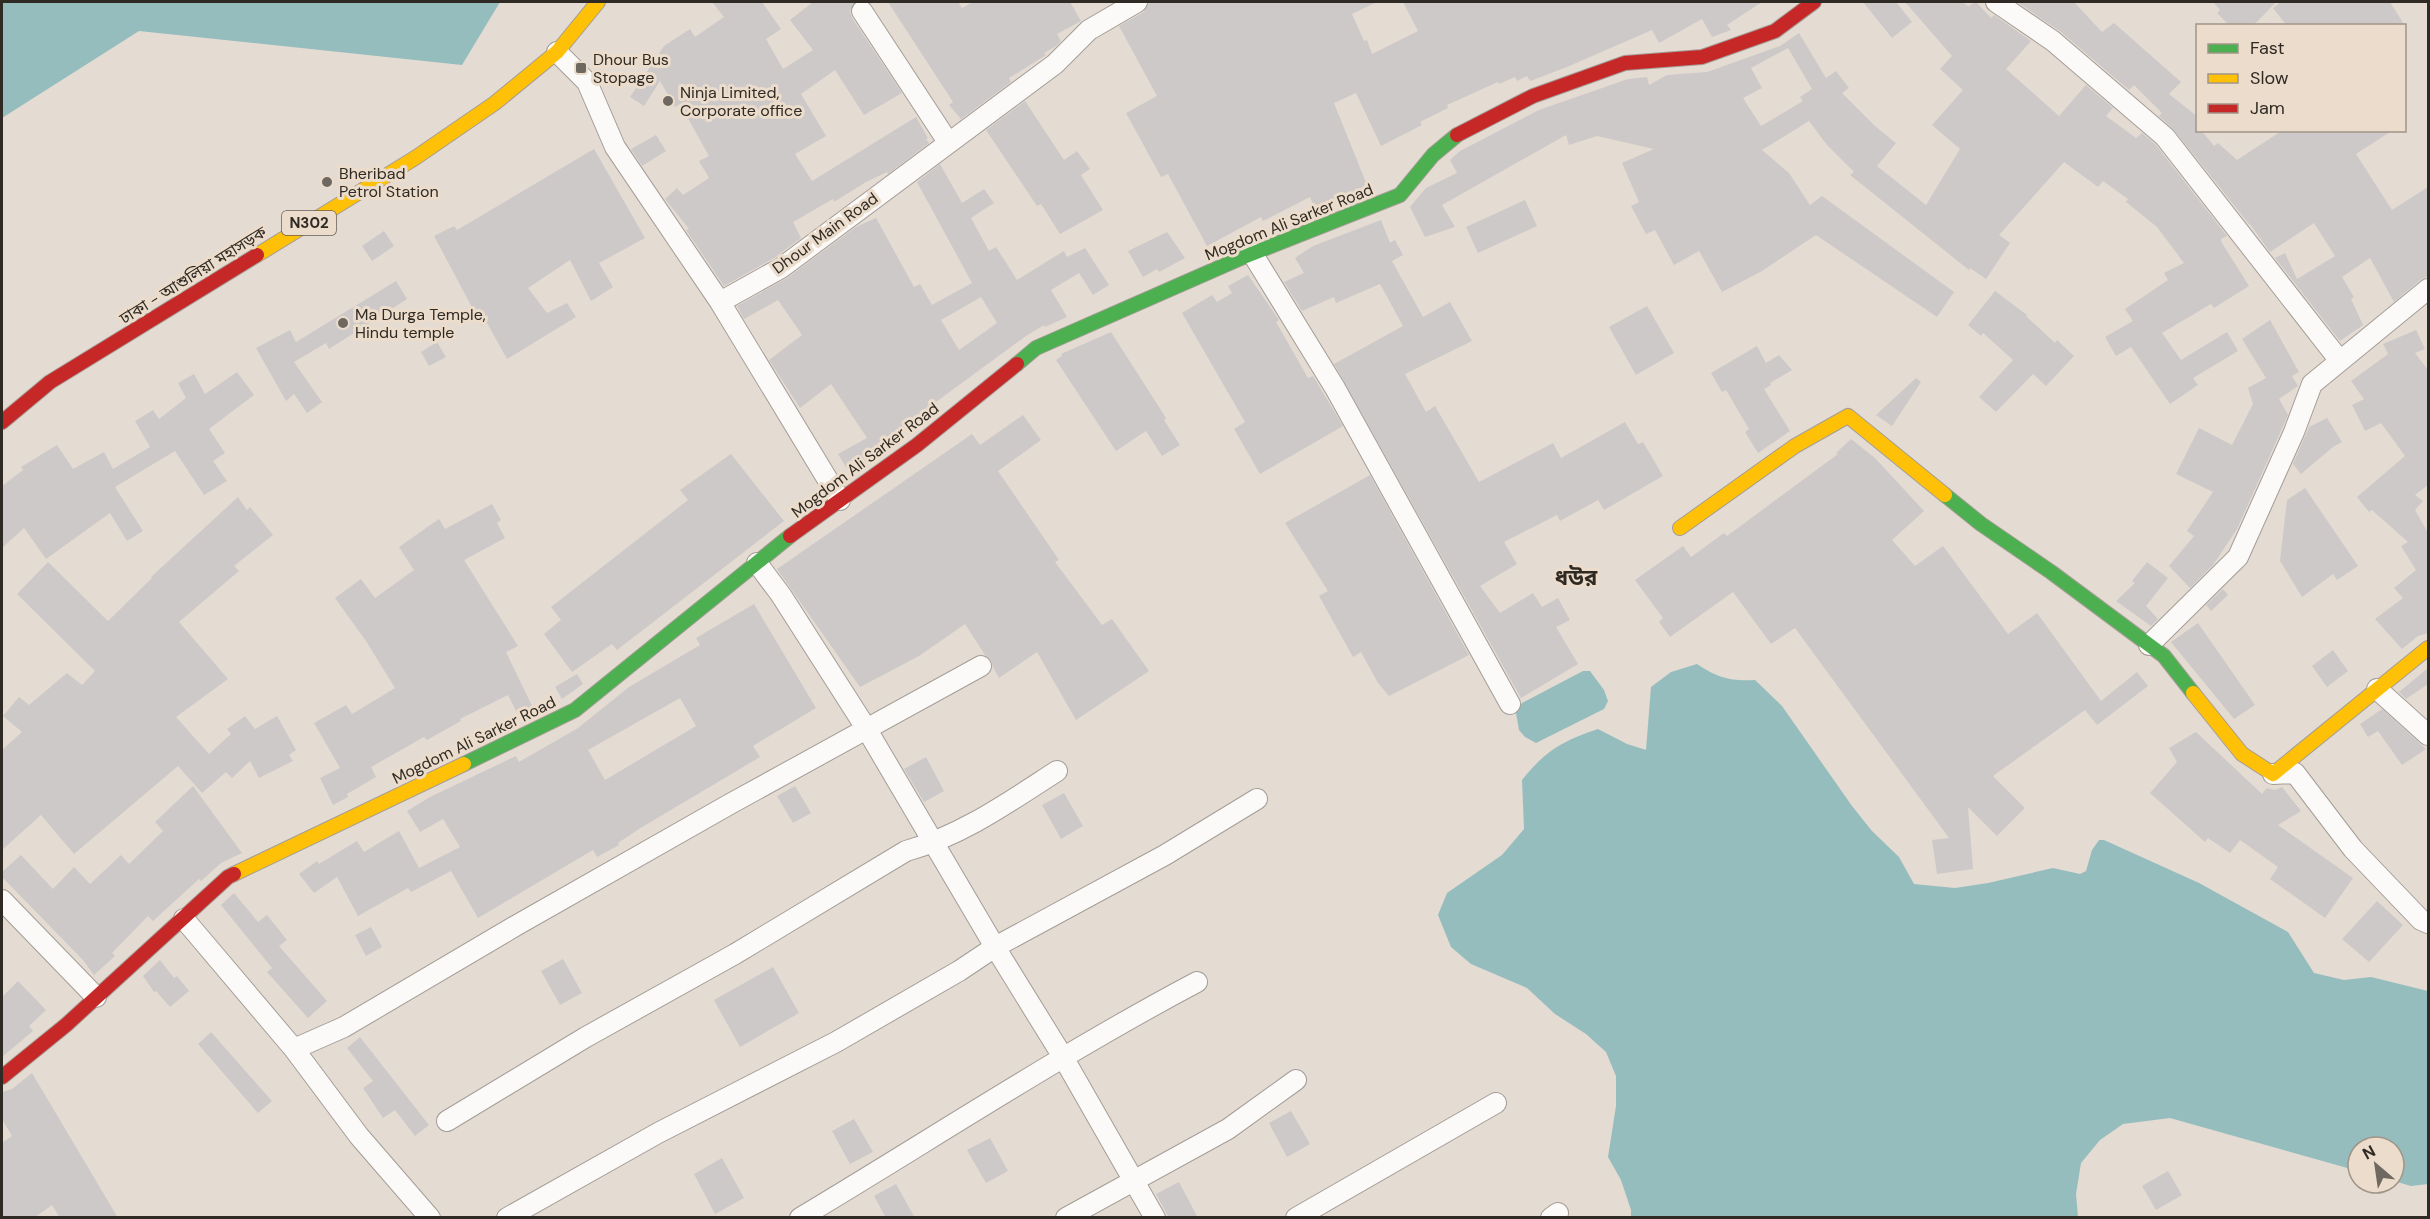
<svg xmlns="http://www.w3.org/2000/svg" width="2430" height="1219" font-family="'DM Sans','Noto Sans Bengali',sans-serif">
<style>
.water{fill:#95bdbe}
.building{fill:#cdc9c9;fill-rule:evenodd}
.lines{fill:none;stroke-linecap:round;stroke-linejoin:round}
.street-casing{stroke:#a49d97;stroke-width:22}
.fast-casing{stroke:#a49d97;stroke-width:16}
.slow-casing{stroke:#a49d97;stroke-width:16}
.jam-casing{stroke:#a49d97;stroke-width:16}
.street{stroke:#fbfaf8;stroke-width:20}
.fast{stroke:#4caf50;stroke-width:14}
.slow{stroke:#ffc107;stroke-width:14}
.jam{stroke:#c62828;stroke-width:14}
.poi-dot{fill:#6e6860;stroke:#ebdccb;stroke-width:2}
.labels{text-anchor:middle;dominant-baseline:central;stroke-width:6;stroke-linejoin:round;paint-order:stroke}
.shield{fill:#ebdccb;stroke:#675f55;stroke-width:1.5}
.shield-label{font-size:15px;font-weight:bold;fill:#2f2a23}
.poi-label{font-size:16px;fill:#2f2a23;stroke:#ebdccb;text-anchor:start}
.street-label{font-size:16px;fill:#2f2a23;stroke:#ebdccb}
.district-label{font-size:22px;font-weight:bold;fill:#2f2a23;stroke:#ebdccb}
</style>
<rect width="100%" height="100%" fill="#e4dbd2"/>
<path class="water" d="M2,2H500L462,65L139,31L2,118Z
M1697,664C1718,678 1729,681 1755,680L1782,706L1852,806L1872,831L1899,857L1914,884L1955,888L1988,883L2053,868L2080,874L2086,871L2092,850L2099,840H2104L2199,883L2288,932L2314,973L2344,980L2371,977L2428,991V1184L2411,1186L2394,1181V1147H2358V1171L2170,1118L2123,1124L2100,1140L2081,1163L2076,1194L2078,1217H1631V1210L1621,1180L1608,1157L1616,1106V1076L1606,1052L1586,1034L1555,1014L1527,988L1471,964L1451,947L1438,915L1447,893L1502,855L1524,829L1522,780C1545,751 1564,740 1598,729L1627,744L1646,750L1651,687L1671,672Z
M1583,671H1590L1604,690L1608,701L1604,709L1536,743L1525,737L1519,730L1516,713L1522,703Z"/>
<path class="building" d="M712,2H762L781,29L766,39L783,69L813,50L790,20L813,2H855L850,11L852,18L902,93L864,115L835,70L801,94L826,136L795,154L812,181L916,117L928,138L926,139L929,143L888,174L887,172L866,182L834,202L833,199L793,222L801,238L774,258L724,286L686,230L689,229L665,199L677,188L683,195L709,178L699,161L709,156L680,104L675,107L660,81L644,106L630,97L664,46L690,29L695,37L724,17Z
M888,2H958L962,8L973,2H1070L1081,21L1057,34L1061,41L1056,46L1044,53L1046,55L1009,78L1011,82L961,119L949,105L953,102Z
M1149,2H1377L1352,14L1364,41L1367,40L1372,54L1418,31L1403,2H1762L1727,25L1731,30L1712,37L1702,19L1659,43L1652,30L1567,67L1530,81L1527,76L1517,81L1515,77L1499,84L1498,82L1447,105L1448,108L1420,122L1422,125L1381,146L1356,93L1334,103L1369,190L1316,211L1310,197L1263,221L1261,217L1207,246L1168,174L1161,177L1126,113L1157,96L1119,26L1144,12Z
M1863,2H1896L1912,22L1892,38Z
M1905,2H1962L1968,6L1976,2L1991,18L1994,15L2031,41L2006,69L2059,116L2086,85L2113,108L2106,116L2136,138L2142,133L2156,145L2227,236L2221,239L2222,243L2249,286L2214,308L2211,304L2162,333L2181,360L2227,332L2238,351L2193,378L2198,385L2170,404L2131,347L2116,356L2105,337L2133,321L2125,309L2168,280L2164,273L2184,263L2157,227L2126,202L2128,199L2103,181L2098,187L2064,162L1999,235L2010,243L1986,279L1970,268L1969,270L1850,175L1854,172L1827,145L1809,121L1762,150L1789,173L1810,205L1822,196L1954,292L1937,317L1816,235L1762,271L1722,292L1699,251L1674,265L1655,230L1646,234L1631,206L1639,202L1622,163L1654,149L1597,136L1569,145L1566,135L1442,205L1455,227L1425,237L1410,207L1426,188L1457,173L1450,160L1460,151L1539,110L1628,79L1647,77L1649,85L1667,75L1707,72L1780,46L1799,33L1826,78L1836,71L1849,88L1842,93L1876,127L1896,143L1877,166L1926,205L1960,149L1932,125L1963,90L1940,69L1952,56ZM1788,48L1812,89L1800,97L1803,101L1761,126L1743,98L1762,88L1751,68Z
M2017,2H2074L2102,32L2114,23L2181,82L2169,94L2198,117V130H2201L2214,146L2218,143L2237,160L2283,130H2393L2356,154L2392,210L2428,187V276L2420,280L2394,302L2370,258L2342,277L2354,297L2351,299L2363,325L2340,341L2275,258L2285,253L2297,279L2335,256L2314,223L2270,252L2250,224H2249L2174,130L2159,116L2162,113L2134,85L2129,90L2061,32Z
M2213,2H2276L2253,26H2230L2217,13L2220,10Z
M2281,2H2390L2405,26H2287L2273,8Z
M1025,101L1064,160L1077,151L1090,169L1081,175L1103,210L1060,234L1041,204L1037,206L986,130Z
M656,135L666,151L642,166L631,149Z
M594,149L645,238L599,263L613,287L591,301L570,260L528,288L547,313L567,303L576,317L507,359L487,323L482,326L434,236L454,226L457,230Z
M940,164L962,203L984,189L994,203L971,218L989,251L996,247L1017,280L1064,251L1067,257L1085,248L1109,285L1093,295L1079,273L1051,290L1067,317L1045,327L1044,325L1026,336L910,421L913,425L870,455L872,458L850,474L838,454L867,438L831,384L800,408L769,360L802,335L778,300L744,319L737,306L787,278L856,227L876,218L914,287L920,284L932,305L972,283L917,182ZM981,297L997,323L959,350L941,320Z
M1525,200L1537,226L1478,253L1466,227Z
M1381,220L1390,243L1395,240L1403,255L1392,261L1423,317L1450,302L1472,341L1405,374L1426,412L1435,406L1479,482L1553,443L1561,458L1625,422L1638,444L1643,442L1663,476L1604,510L1598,500L1560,521L1557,515L1504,542L1517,564L1480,586L1500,613L1533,593L1542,607L1558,598L1570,620L1556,627L1578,664L1521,698L1334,364L1403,326L1380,284L1336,303L1334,297L1302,311L1284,282L1304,273L1295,258L1313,246Z
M384,231L394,246L372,261L362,246Z
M1167,232L1185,258L1159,272L1157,269L1143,277L1128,251Z
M1248,275L1279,320L1276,322L1308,378L1313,376L1343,426L1260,474L1234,429L1245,422L1182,313L1212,295L1217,302L1232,293L1228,286Z
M396,281L407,299L329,349L326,343L294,362L322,402L307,413L294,394L286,401L256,348L290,330L296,342Z
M1995,291L2027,315L2026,316L2055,343L2057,340L2074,356L2046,386L2033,374L1996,412L1979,397L2013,360L1983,333L1981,336L1968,325Z
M1647,306L1674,353L1636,375L1609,327Z
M2270,320L2299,372L2292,376L2298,386L2279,399L2288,415L2237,529L2213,565L2190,588L2169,566L2194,536L2187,531L2213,492L2176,474L2199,428L2232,445L2253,404L2248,388L2266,378L2242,339Z
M2416,330L2425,349L2415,353L2428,370V485L2415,495L2423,501L2415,510L2427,531L2428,530V633L2418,636L2402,649L2375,619L2403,598L2394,588L2416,570L2401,546L2408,542L2372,510L2369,512L2357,497L2405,456L2381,423L2365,431L2352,405L2364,399L2351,381L2388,354L2383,344Z
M1111,332L1166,418L1164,420L1180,445L1162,456L1146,431L1116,451L1056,360L1062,356L1061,354Z
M437,342L446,357L429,366L421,352Z
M1757,346L1766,363L1779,355L1792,370L1770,383L1771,385L1764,389L1790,431L1758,453L1745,432L1749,429L1726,390L1722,392L1711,373Z
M237,372L254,395L209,429L225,453L213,461L227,481L204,495L175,451L115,487L143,531L127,541L110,513L46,559L24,528L2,548V486L23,470L21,467L57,445L73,469L104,452L113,469L150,447L135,421L153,410L159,419L186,398L178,383L194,374L205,394Z
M1916,378L1921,382L1892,426L1876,415Z
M1023,415L1041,440L998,471L1059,560L1055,562L1102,625L1112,619L1149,671L1076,720L1037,652L999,678L993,667L991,660L985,655L965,624L919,656L860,687L777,569L972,434L980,445Z
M2327,418L2342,442L2333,447L2301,474L2293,464L2309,427Z
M1851,439L1875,458L1924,511L1892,540L1915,566L1943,546L2008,634L2037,613L2101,701L2137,672L2148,686L2097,725L2085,710L1993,776L2025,808L1997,836L1968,807L1973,869L1937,874L1932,840L1949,838L1795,628L1771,644L1733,592L1670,637L1659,622L1663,618L1635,580L1683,546L1691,557L1724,533L1727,536L1838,454L1836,453Z
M731,454L784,521L617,650L612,644L572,672L544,634L561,620L551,607L688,500L680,490Z
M1370,475L1469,655L1389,696L1378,683L1361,652L1353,657L1319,596L1328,591L1285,523Z
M2305,488L2358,566L2337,580L2333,574L2302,597L2280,561L2287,500Z
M238,497L247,510L250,507L273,535L234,566L239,571L179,622L228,679L176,717L209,754L231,734L227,729L245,716L255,729L277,716L296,750L289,755L293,761L259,778L250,761L232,778L226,772L202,793L178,766L74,854L41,815L2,850V750L22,732L3,716L19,697L29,705L67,673L82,685L95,671L17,594L48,562L108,621L152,578L151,577Z
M492,504L501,520L497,523L505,538L464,560L518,646L506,652L534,710L519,717L508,695L460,719L461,721L427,740L424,737L371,767L376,777L347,794L348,797L333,805L320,778L340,768L314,723L346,705L352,714L395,688L366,641L335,598L361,579L375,598L414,570L399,547L439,519L445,529Z
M2147,562L2168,578L2146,606L2158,619L2151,626L2116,601L2135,583L2132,581Z
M2223,589L2228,595L2211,611L2206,605Z
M754,604L816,708L753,746L760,757L639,829L618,843L619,845L597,857L593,850L478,918L451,871L411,892L408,888L358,916L337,877L314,893L299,874L317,861L319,864L357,841L364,852L399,831L419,868L460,847L443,819L420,832L407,811L430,797L516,756L519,762L578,728L629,687L700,645L696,638ZM680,698L696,726L605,780L588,750Z
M2198,623L2255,705L2234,719L2171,642Z
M2333,650L2348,671L2327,687L2312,666Z
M2428,668V684L2406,699L2399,692Z
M577,674L583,684L562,699L555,687Z
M2382,709L2426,749L2402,765L2378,731L2368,737L2360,724Z
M2196,732L2262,794L2267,788L2275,790L2282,787L2301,811L2278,825L2353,878L2325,918L2270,879L2278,867L2240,840L2230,853L2208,838L2205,842L2150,793L2177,762L2169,748Z
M926,757L944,791L924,802L904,769Z
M193,786L242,853L221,863L201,881L199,879L153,921L148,916L112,953L115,956L94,975L83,960L2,877V872L21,855L53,889L74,867L90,884L121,855L129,864L163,831L155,822Z
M795,786L811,813L793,823L777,796Z
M1064,793L1083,826L1061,839L1042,805Z
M234,893L258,922L267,915L287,940L279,946L327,1001L308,1018L267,972L272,968L221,905Z
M2377,901L2403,925L2369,962L2342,939Z
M371,927L382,947L366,956L355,935Z
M563,959L582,993L560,1005L541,971Z
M160,960L174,978L177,976L189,991L170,1007L156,991L154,992L143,976Z
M773,967L799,1013L740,1047L714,1000Z
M18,981L46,1010L29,1026L33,1031L2,1057V997Z
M211,1032L272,1101L258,1113L198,1044Z
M360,1037L429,1125L415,1136L395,1110L383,1118L363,1088L373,1081L347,1048Z
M32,1073L118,1218H60L52,1205L34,1218H2V1143L12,1136L2,1119V1092L12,1089Z
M1291,1111L1310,1144L1287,1157L1269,1123Z
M854,1119L873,1152L850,1164L832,1131Z
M990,1138L1008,1171L986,1183L967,1150Z
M722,1158L744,1198L715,1214L694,1174Z
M2168,1171L2182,1195L2156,1210L2142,1186Z
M1179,1182L1198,1218H1169L1156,1194Z
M896,1184L915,1218H886L874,1196Z"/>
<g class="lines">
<g class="street-casing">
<path id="street" d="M1996,2L2053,41L2165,137L2340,361
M862,11L948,142
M557,52L587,82L615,147L720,302L781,268L1055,64L1089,30L1137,2
M1252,253L1335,388L1510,704
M720,302L840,500
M757,563L781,595L866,728L995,947L1063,1057L1155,1218
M2149,645L2238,557L2294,432L2312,384L2428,289
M2377,689L2428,735
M2273,774L2295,773L2353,849L2421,920L2428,923
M2,900L96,997
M184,919L294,1049L359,1136L430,1218
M294,1049L344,1027L517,925L730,804L981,666
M447,1121L586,1037L735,954L906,851C961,836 1009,802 1057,771
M507,1218L658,1133L836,1042L959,971L995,947L1165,855L1257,799
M800,1218C932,1139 1061,1054 1197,982
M1066,1218L1228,1129L1296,1080
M1296,1218L1496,1103
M1551,1218L1558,1213"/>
</g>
<g class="fast-casing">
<path id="fast" d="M1017,364L1036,348L1241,258L1400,195L1433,155L1457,135
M1945,495L1981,524L2051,572L2164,656L2193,693
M464,764L575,710L790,536"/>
</g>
<g class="slow-casing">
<path id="slow" d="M257,255L415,158L495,103L557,52L598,2
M1680,528L1795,446L1848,416L1945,495
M2193,693L2242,754L2273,774L2428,648
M234,874L464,764"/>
</g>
<g class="jam-casing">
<path id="jam" d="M1457,135L1533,96L1625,63L1702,57L1775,31L1814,2
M2,422L50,382L257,255
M790,536L917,445L1017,364
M2,1077L66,1025L228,877L234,874"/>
</g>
<use href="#street" class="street"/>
<use href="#fast" class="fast"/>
<use href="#slow" class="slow"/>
<use href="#jam" class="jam"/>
</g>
<g class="poi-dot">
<rect x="575" y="62" width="12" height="12" rx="3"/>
<circle cx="668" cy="101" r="6"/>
<circle cx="327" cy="182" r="6"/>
<circle cx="343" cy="323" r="6"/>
</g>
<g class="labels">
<rect class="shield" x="282" y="211" width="54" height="24" rx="4.5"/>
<g class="shield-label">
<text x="309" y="223">N302</text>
</g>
<g class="poi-label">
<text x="593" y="59">Dhour Bus<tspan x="593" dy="18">Stopage</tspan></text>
<text x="680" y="92">Ninja Limited,<tspan x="680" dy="18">Corporate office</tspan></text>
<text x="339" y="173">Bheribad<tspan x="339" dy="18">Petrol Station</tspan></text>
<text x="355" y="314">Ma Durga Temple,<tspan x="355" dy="18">Hindu temple</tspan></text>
</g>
<g class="street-label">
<text transform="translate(1289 222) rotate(-22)">Mogdom Ali Sarker Road</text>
<text transform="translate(825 233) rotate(-36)">Dhour Main Road</text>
<text transform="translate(193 275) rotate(-32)">ঢাকা - আশুলিয়া মহাসড়ক</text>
<text transform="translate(865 460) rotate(-37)">Mogdom Ali Sarker Road</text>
<text transform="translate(474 740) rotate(-26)">Mogdom Ali Sarker Road</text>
</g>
<g class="district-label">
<text x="1576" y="577">ধউর</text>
</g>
</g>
<rect width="2430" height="1219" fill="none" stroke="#2f2a23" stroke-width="6"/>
<rect x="2196" y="24" width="210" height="108" fill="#ebdccb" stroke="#a09588" stroke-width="1.5"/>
<rect x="2208" y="44" width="30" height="9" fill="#4caf50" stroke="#a09588" stroke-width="1.5"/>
<text x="2250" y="54" font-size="18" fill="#2f2a23">Fast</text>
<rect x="2208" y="74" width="30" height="9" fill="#ffc107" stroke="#a09588" stroke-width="1.5"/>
<text x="2250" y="84" font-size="18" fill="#2f2a23">Slow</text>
<rect x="2208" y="104" width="30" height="9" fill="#c62828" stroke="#a09588" stroke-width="1.5"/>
<text x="2250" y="114" font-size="18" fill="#2f2a23">Jam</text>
<g transform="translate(2376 1165) rotate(331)"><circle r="28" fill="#ebdccb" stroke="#a09588" stroke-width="1.5"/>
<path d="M0-4.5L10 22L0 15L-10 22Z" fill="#6e6860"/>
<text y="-9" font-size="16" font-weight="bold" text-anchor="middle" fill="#2f2a23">N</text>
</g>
</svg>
